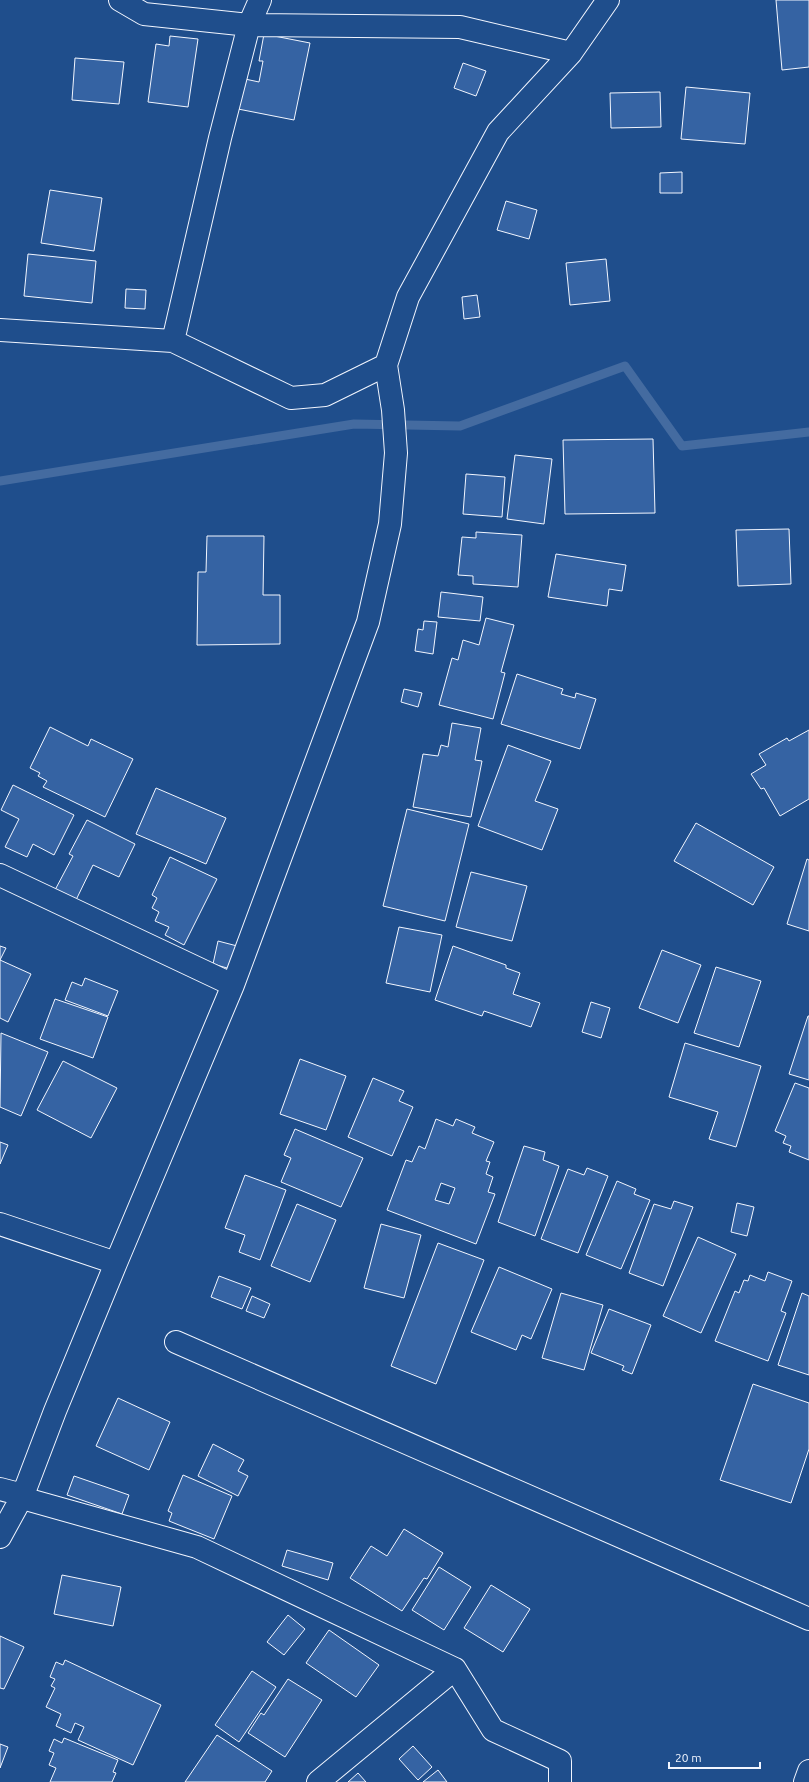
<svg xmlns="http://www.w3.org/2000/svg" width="809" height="1782" font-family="Ubuntu,sans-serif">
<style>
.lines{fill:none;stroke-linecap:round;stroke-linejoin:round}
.stream{stroke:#446ba0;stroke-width:9}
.building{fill:#3563a3;stroke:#f2f6ff;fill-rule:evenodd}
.minor-casing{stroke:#f2f6ff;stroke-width:24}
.minor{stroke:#1f4e8c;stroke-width:22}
</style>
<rect width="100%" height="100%" fill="#1f4e8c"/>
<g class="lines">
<path class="stream" d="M0,481L354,424L460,426L625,366L682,446L809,432"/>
</g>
<path class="building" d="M776,0H809V67L782,70Z
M264,34L310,43L294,120L238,109L245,79L259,82L263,61H259Z
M170,36L198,39L188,107L148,102L156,44L169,46Z
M75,58L124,62L119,104L72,100Z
M463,63L486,71L476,96L454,88Z
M686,87L750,93L745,144L681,139Z
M660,92L661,127L611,128L610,93Z
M682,172V193H660V173Z
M50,190L102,198L94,251L41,243Z
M506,201L537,210L529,239L497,230Z
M28,254L96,261L92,303L24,296Z
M606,259L610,301L570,305L566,263Z
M126,289L146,290L145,309L125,308Z
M477,295L480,317L464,319L462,297Z
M653,439L655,513L565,514L563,440Z
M515,455L552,459L544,524L507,519Z
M466,474L505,477L502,517L463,514Z
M789,529L791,584L738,586L736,530Z
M476,532L522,535L518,587L473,584V576L458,575L462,537L476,538Z
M207,536H264L263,595H280V644L197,645L198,572H206Z
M556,554L626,565L622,591L609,589L607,606L548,597Z
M441,592L483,597L480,621L438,617Z
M486,618L514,625L501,672L505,673L493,719L439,705L452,658L458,660L463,640L479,645Z
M424,621L437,622L433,654L415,651L418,629L423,630Z
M517,674L563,689L561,694L575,698L576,693L596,699L580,749L501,724Z
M404,689L422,693L418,707L401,702Z
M452,723L481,728L475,760L482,761L471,817L413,807L423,754L438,756L441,745L448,747Z
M50,727L88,746L91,739L133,759L105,817L43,787L47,781L38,776L40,773L30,768Z
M809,730V799L780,816L764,788L761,789L751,774L766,765L759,754L787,738L789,741Z
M508,745L551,761L535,801L558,809L542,850L478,826Z
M13,785L74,815L54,855L33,844L27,857L5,847L19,819L1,810Z
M156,788L226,818L206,864L136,834Z
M407,809L469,824L445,921L383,906Z
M87,820L135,844L119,877L93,865L76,900L55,890L73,856L69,854Z
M696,823L774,867L753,905L674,861Z
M170,857L217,879L184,945L165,935L169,927L155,921L159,912L152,908L157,898L152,895Z
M807,859L809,860V931L787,924Z
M471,872L527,886L512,941L456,927Z
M399,927L442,935L430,992L386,983Z
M218,941L241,947L234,970L213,964Z
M0,946L6,948L0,960L31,974L8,1022L0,1018Z
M453,946L506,965V968L520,973L513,994L540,1003L531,1027L484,1011L482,1016L435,1000Z
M662,950L701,965L678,1023L639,1008Z
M716,967L761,981L739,1047L694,1033Z
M85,978L118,991L108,1016L65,1000L72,982L82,986Z
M55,999L108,1017L93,1058L40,1039Z
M591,1002L610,1008L601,1038L582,1032Z
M808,1016H809V1080L789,1074Z
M1,1033L48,1052L21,1116L0,1107Z
M685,1043L761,1066L736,1147L709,1139L718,1112L669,1097Z
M300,1059L346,1076L326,1130L280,1114Z
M63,1061L117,1088L91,1138L37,1110Z
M373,1078L404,1091L399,1101L413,1107L392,1156L348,1137Z
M795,1083L809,1088V1160L789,1152L791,1146L783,1143L786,1136L775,1131Z
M436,1119L453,1126L456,1119L475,1127L472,1133L494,1142L486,1161L490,1162L486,1174L493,1177L488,1192L495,1194L476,1244L387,1210L406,1160L412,1162L419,1146L425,1149ZM441,1183L455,1188L449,1204L435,1200Z
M295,1129L363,1158L341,1207L281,1182L291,1158L284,1155Z
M0,1142L8,1145L0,1164Z
M524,1146L545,1152L543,1160L559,1166L535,1236L498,1222Z
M587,1168L608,1176L578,1253L541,1239L568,1169L584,1175Z
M245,1175L286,1190L260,1260L239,1252L245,1235L225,1228Z
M617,1181L636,1189L634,1194L650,1200L621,1269L586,1255Z
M674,1201L693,1207L663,1286L629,1273L654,1204L671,1209Z
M737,1203L754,1207L747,1236L731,1232Z
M297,1204L336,1220L310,1282L271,1266Z
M381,1224L421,1235L404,1298L364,1288Z
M698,1237L736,1254L701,1333L663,1316Z
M438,1243L484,1260L436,1384L391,1366Z
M499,1267L552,1289L531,1339L522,1335L516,1350L471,1332Z
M768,1272L792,1281L781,1311L786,1313L768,1361L715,1341L735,1291L739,1293L744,1280L748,1281L750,1275L765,1281Z
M219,1276L251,1288L242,1309L211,1297Z
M561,1293L603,1305L584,1370L542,1358Z
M802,1293L809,1296V1375L778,1365Z
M252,1296L270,1304L264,1318L246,1311Z
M609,1309L651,1325L632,1374L622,1370L624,1366L591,1353Z
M753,1384L809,1403V1449L791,1503L720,1480Z
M118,1398L170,1422L149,1470L96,1446Z
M213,1444L244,1460L238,1471L248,1476L238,1496L198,1476Z
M183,1475L232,1496L214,1539L169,1521L172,1513L168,1511Z
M74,1476L129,1495L122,1514L67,1495Z
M404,1529L443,1553L427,1579L424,1578L402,1611L350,1578L371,1546L387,1556Z
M287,1550L333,1563L328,1580L282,1566Z
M439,1567L471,1587L444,1630L412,1610Z
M62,1575L121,1587L113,1626L54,1614Z
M491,1585L530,1609L503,1652L464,1628Z
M288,1615L305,1629L284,1655L267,1642Z
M329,1630L379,1665L356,1697L306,1663Z
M0,1636L24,1647L4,1689L0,1688Z
M65,1660L161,1705L133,1765L78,1740L84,1727L75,1723L71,1733L56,1726L61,1714L46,1707L55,1688L51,1686L55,1679L50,1677L56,1662L63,1665Z
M252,1671L276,1687L239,1742L215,1725Z
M288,1679L322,1700L285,1757L248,1733L261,1713L264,1715Z
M217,1735L272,1771L265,1782H185Z
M64,1738L118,1760L113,1772L116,1773L112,1782H50L56,1768L49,1765L54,1753L49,1751L54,1739L62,1743Z
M0,1744L8,1747L0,1768Z
M413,1746L432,1767L418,1780L399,1759Z
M438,1770L447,1782H423Z
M358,1773L366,1782H348Z"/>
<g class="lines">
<g class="minor-casing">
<path id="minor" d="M120,0L144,14L249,25L460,27L571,53
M0,330L173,341L291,398L325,395L386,365
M173,341L220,138L249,25L260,0
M0,875L233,985
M0,1224L116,1263
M176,1342L809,1619
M0,1489L23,1495
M22,1498L197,1547L455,1669L493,1730L560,1761V1782
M0,1537L23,1495L55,1411L116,1263L233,985L368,622L390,524L396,453L393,410L386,365L408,297L498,132L571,53L608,0
M318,1782L455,1669
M805,1782L809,1771"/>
</g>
<use href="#minor" class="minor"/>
</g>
<path d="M669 1762v6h91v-6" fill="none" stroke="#f2f6ff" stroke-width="2"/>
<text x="675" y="1762" font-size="12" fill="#f2f6ff" stroke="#1f4e8c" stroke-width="3" paint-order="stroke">20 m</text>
</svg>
